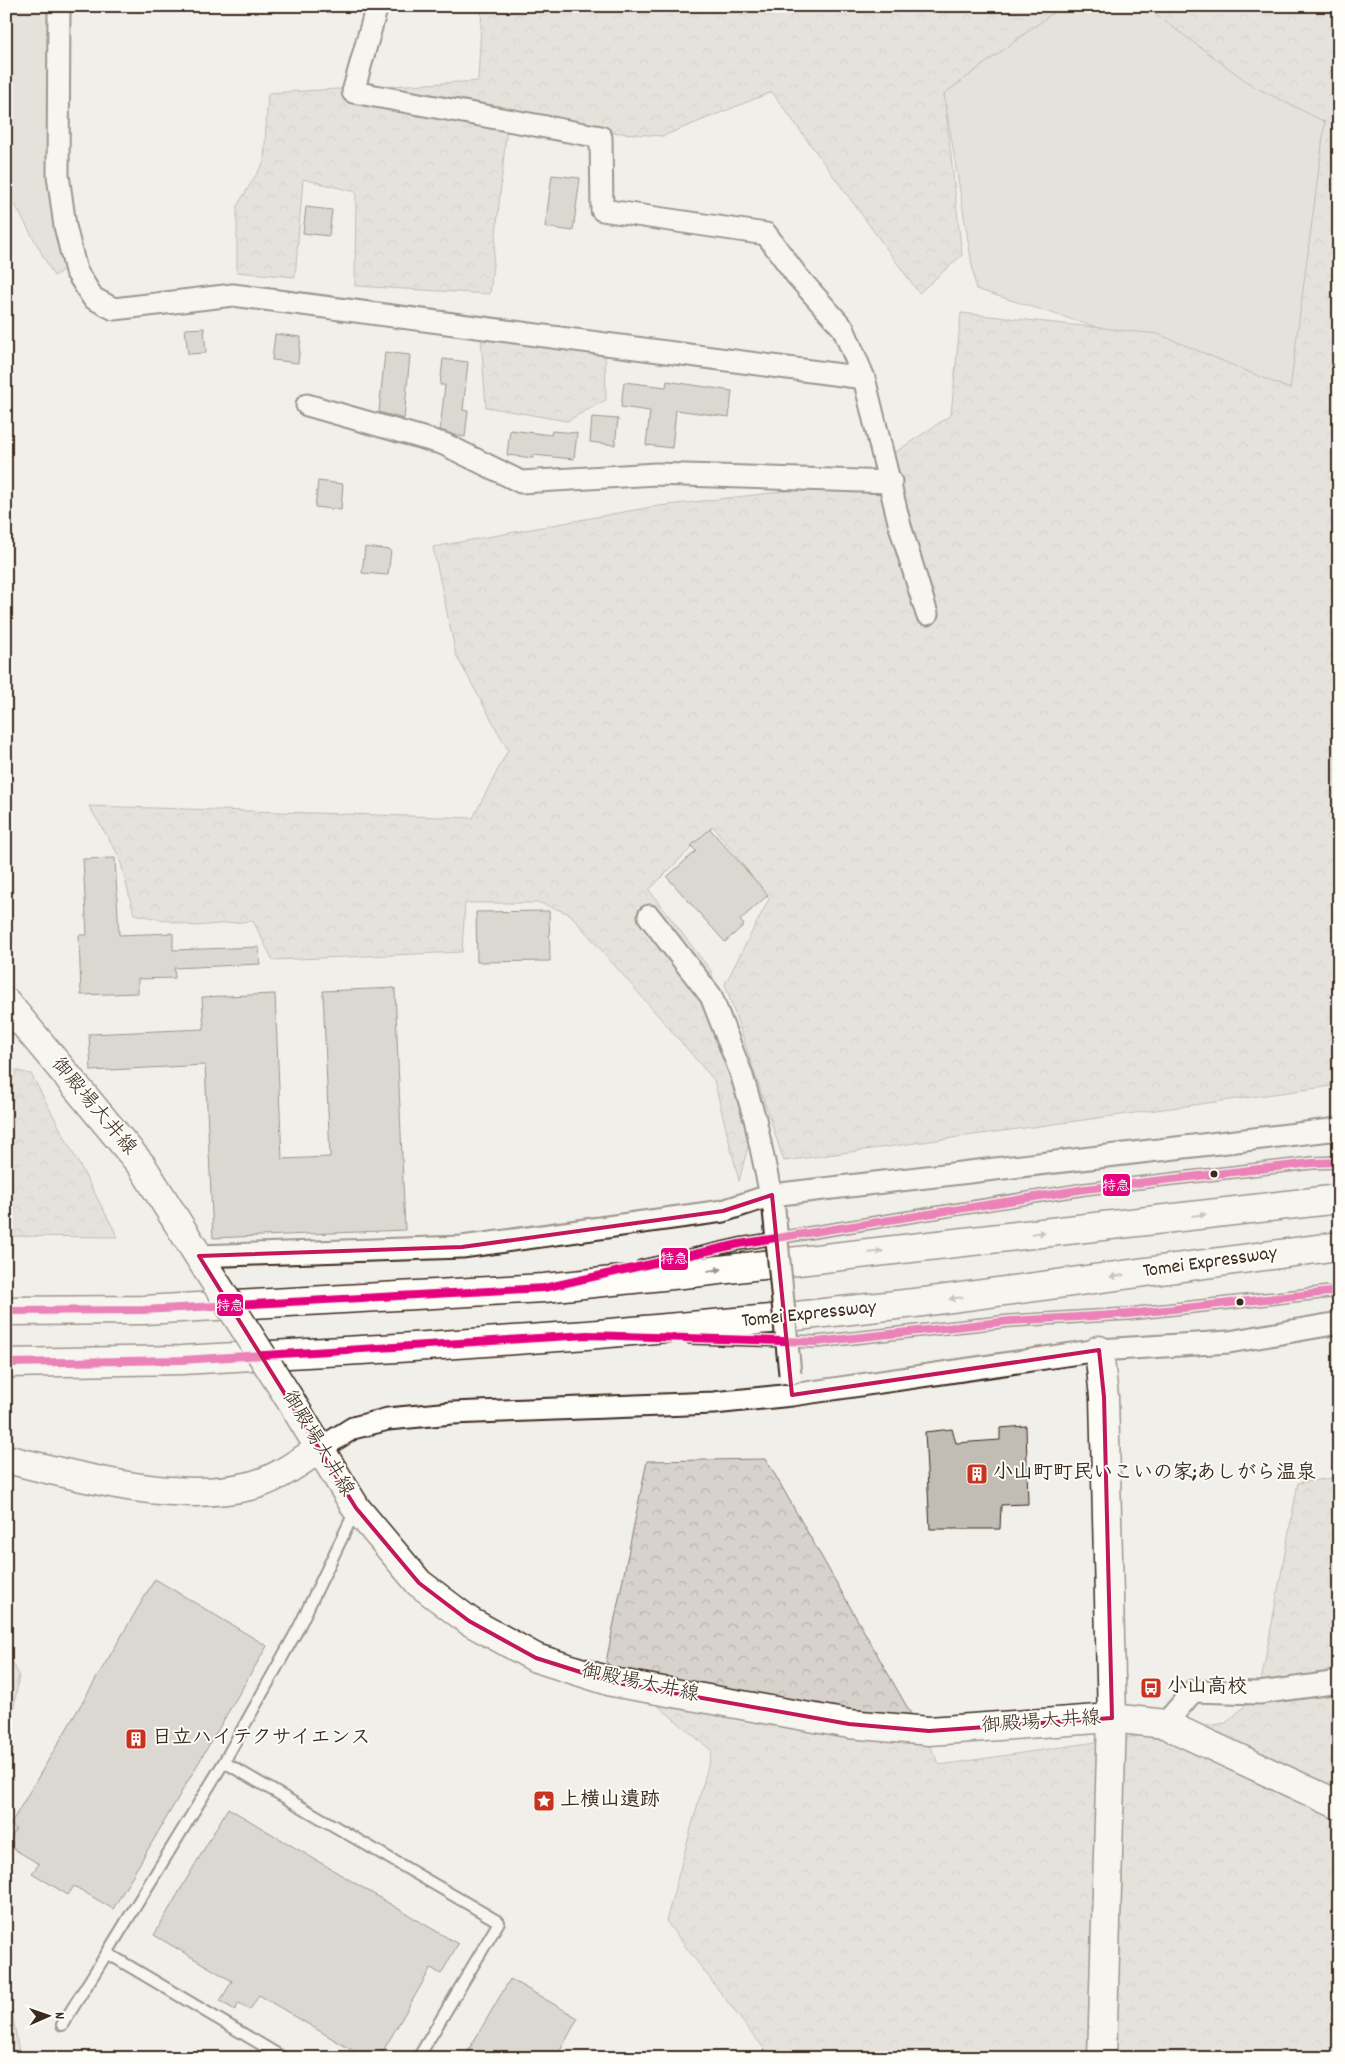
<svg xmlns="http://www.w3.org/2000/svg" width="1345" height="2064" font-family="Dekko,'Klee One',sans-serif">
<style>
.grass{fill:#d7d2cc;stroke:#897e75}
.forest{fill:url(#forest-crowns);stroke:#897e75}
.building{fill:#c1bcb4;stroke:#3b2a1e}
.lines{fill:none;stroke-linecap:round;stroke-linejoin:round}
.lane-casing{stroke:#3b2a1e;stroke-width:14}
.street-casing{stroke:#3b2a1e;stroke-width:25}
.secondary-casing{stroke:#3b2a1e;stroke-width:31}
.primary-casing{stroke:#3b2a1e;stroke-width:31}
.highway-casing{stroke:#3b2a1e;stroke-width:31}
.lane{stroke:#fdfcf7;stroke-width:10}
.street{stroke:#fdfcf7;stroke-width:21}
.secondary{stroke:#fdfcf7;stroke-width:28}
.primary{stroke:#fdfcf7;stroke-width:28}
.highway{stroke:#fdfcf7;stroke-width:28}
.street-bridge-casing{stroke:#3b2a1e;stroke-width:25;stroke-linecap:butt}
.primary-bridge-casing{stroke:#3b2a1e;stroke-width:31;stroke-linecap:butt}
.street-bridge{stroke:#fdfcf7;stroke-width:21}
.primary-bridge{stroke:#fdfcf7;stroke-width:28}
.bus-1-casing{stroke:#fdfcf7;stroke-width:11}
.bus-1{stroke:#e5007d;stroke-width:8}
.oneway{fill:#9c938a}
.marked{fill:none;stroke:#c2185b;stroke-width:4;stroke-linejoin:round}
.bus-dot{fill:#3b2a1e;stroke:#fdfcf7;stroke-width:2}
.labels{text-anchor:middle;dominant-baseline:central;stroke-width:4;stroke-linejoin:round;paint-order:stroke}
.street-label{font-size:20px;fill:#3b2a1e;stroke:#fdfcf7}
.poi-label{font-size:20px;font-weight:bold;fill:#3b2a1e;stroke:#fdfcf7;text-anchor:start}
.line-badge{stroke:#fdfcf7;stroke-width:2}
.badge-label{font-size:14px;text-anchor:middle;font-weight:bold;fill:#fff}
</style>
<defs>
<pattern id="forest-crowns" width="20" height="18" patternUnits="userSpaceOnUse" patternTransform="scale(1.25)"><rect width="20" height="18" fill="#d7d2cc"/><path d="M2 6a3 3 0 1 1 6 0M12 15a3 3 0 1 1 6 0" fill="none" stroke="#b9b4af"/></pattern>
</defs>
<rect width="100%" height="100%" fill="#f1efea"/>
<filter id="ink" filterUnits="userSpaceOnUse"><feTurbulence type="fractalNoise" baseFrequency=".02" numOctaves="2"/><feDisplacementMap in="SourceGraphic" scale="10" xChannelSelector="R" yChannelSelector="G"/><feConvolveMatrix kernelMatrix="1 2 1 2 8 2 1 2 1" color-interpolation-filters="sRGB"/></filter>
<g filter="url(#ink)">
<path class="grass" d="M6,6H60L74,262L54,276L6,188Z
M1062,6H1148L1325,122L1291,389L976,289L944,94Z"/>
<path class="forest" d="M482,6H1062L944,94L962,255L919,293L772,92L663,136L507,125L490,294L355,286L356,192L303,179L295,277L237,272V206L264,162L268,93L478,81Z
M1144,6H1339V1085L784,1161L725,984L769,899L713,826L649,890L711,971L755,1119L739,1181L714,1080L570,914L540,903H465L462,952L273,960L253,921L195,926L134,914L119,856L89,806L473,818L508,750L456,655L433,547L651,507L848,484L951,415L961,313L1158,334L1290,389L1325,122L1253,86Z
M481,338L605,346L606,400L567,421L486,407Z
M6,1068L31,1074L118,1237L6,1236Z
M766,1459L940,1765L1226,1723L1259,1693L1298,1483L1339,1477V2058H772L749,2030L666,1921L712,1751L606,1662L647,1461Z
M6,1650L19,1675L6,1759Z
M6,1977L20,2058H6Z"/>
<path class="building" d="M552,175L580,178L573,231L545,227Z
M306,207L332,210L329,236L303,233Z
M204,328L206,353L188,354L185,329Z
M275,334L301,337L298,363L272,360Z
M385,352L410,355L404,419L379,412Z
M443,359L468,362L463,410L468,411L465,437L454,435L440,430L445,385H440Z
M667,381L732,391L729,417L676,410L672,448L646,445L650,411L621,407L624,382L666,387Z
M592,417L618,419L615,445L590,442Z
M510,430L551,435L552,431L577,433L574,459L533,455V458L507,455Z
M318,481L343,484L341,510L315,507Z
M365,547L391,550L388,575L362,573Z
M710,829L768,895L740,920L744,925L725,942L667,877L696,851L691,846Z
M115,858L119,935L173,933V950L259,947L260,964L174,968L175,978L138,979V993L81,995L79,935H87L83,859Z
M549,911L550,961L477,962L476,912Z
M395,988L405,1230L213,1238L205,1065L91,1071L89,1034L204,1029L202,997L275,994L282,1159L330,1157L323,991Z
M1026,1426L1028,1504L1001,1505L1000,1529H930L925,1432L952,1429L956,1443L1000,1440V1428Z
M155,1579L267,1646L113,1909L74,1886L68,1895L32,1873L39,1864L7,1845L16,1829L10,1825Z
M228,1808L458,1944L441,1974L431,1968L379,2058H365L259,1995L250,2010L239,2003L235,2010L220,2001L232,1981L154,1935Z
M510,1979L578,2018L556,2058H464Z"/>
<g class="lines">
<g class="lane-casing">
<path id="lane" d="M641,1266L739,1244L1085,1189L1312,1163L1339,1162
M690,1338L816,1342L1010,1321L1128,1314L1339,1291
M356,1509L298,1629L224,1762L499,1922L418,2058
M107,1953L224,1762
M62,2025L107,1953L284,2058"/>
</g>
<g class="street-casing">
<path id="street" d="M59,6L58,175L65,226L76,271L93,298L114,309L233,295L864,378L900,526L927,614
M377,6L353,92L601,137L602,210L766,234L797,276L843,328L864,378
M307,405L444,444L521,482L656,474L891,482
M649,916L711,996L741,1073L755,1119L774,1210
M199,1256L462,1247L723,1211L772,1195L1339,1129
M321,1448L353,1428L388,1419L452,1413L714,1403L792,1395L1099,1350L1229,1342L1339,1323
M1165,1724L1193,1691L1259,1693L1339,1682"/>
</g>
<g class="secondary-casing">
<path id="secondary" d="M1099,1350L1104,1397L1112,1718L1102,2058
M6,1459C81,1477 174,1504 250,1486C276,1480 299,1462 321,1448"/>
</g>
<g class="primary-casing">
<path id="primary" d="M6,1002L142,1166L210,1274
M289,1398L356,1508L419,1583L469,1621L536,1658L612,1682L849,1724L929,1731L1112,1718L1165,1724L1339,1805"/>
</g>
<g class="highway-casing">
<path id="highway" d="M6,1311L143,1310L544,1288L702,1272L1339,1199
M6,1363L182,1360L398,1348L587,1335L770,1319L923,1302L1339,1246"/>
</g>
<use href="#lane" class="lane"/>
<use href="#street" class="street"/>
<use href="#secondary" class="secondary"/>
<use href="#primary" class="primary"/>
<use href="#highway" class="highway"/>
<g class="street-bridge-casing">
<path id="street-bridge" d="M774,1210L790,1374"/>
</g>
<g class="primary-bridge-casing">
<path id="primary-bridge" d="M210,1274L289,1398"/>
</g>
<use href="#street-bridge" class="street-bridge"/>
<use href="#primary-bridge" class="primary-bridge"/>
<g class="bus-1-casing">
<path id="bus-1" d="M6,1311L143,1310L544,1288L739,1244L1085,1189L1312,1163L1339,1162
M6,1363L182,1360L587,1335L816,1342L1010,1321L1128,1314L1339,1291"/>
</g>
<use href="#bus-1" class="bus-1"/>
</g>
<defs><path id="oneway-solid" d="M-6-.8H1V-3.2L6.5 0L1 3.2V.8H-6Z" transform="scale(1.25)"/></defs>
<g class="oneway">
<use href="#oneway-solid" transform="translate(1199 1215) rotate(-7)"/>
<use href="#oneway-solid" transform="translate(1038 1233) rotate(-7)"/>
<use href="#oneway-solid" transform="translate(876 1252) rotate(-7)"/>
<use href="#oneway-solid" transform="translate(715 1270) rotate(-7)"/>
<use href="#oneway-solid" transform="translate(1117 1276) rotate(172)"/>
<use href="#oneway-solid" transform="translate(956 1298) rotate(172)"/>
</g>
</g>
<path d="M0 0H1345V2064H0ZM772,1195L792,1395L1099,1350L1104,1397L1112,1718L929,1731L849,1724L612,1682L536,1658L469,1621L419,1583L356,1508L199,1256L462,1247L723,1211Z" fill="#f1efea" fill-opacity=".55" fill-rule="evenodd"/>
<path class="marked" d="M772,1195L792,1395L1099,1350L1104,1397L1112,1718L929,1731L849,1724L612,1682L536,1658L469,1621L419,1583L356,1508L199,1256L462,1247L723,1211Z"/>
<defs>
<g id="building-square" transform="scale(1.125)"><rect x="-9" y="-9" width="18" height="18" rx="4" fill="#c8321e" stroke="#fdfcf7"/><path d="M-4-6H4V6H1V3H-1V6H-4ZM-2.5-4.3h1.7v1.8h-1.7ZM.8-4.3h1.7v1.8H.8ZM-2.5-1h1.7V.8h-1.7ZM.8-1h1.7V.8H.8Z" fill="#fff"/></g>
<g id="bus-square" transform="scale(1.125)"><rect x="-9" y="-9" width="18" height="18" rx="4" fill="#c8321e" stroke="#fdfcf7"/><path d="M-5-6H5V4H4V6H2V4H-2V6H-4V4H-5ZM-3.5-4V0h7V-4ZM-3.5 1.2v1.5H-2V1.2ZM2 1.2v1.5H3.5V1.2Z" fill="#fff"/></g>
<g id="sight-square" transform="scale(1.125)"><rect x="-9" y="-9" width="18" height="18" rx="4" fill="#c8321e" stroke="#fdfcf7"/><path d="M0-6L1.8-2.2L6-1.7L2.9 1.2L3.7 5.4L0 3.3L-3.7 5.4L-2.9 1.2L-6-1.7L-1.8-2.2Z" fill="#fff"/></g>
</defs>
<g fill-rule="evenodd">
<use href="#building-square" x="977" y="1474"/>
<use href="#bus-square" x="1151" y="1688"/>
<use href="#building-square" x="136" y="1739"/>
<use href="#sight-square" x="544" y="1801"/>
</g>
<g class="bus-dot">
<circle cx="1214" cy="1174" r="4.5"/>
<circle cx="1240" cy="1302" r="4.5"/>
</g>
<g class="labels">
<g class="street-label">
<text transform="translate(93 1107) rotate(50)">御殿場大井線</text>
<text transform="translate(1210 1263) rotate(-8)">Tomei Expressway</text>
<text transform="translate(809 1315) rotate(-6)">Tomei Expressway</text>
<text transform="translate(317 1444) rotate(59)">御殿場大井線</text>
<text transform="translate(640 1684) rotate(12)">御殿場大井線</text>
<text transform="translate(1041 1723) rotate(-4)">御殿場大井線</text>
</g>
<g class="poi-label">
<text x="993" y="1474">小山町町民いこいの家;あしがら温泉</text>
<text x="1167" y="1688">小山高校</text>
<text x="152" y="1739">日立ハイテクサイエンス</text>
<text x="560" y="1801">上横山遺跡</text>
</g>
</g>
<g class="line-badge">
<rect x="1102" y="1173" width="29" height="24" rx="5" fill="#e5007d"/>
<rect x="660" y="1247" width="29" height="24" rx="5" fill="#e5007d"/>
<rect x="216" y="1293" width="28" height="24" rx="5" fill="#e5007d"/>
</g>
<g class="badge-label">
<text x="1116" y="1190">特急</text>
<text x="674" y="1263">特急</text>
<text x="230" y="1310">特急</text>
</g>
<rect width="1345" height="2064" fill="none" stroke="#fdfcf7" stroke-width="25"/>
<rect x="12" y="12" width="1320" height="2039" fill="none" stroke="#3b2a1e" stroke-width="2" filter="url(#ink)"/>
<g transform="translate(48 2016) rotate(88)" stroke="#fdfcf7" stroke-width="4" paint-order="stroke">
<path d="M0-4L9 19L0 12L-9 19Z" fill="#3b2a1e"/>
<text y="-8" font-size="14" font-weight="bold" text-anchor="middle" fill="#3b2a1e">N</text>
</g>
</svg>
